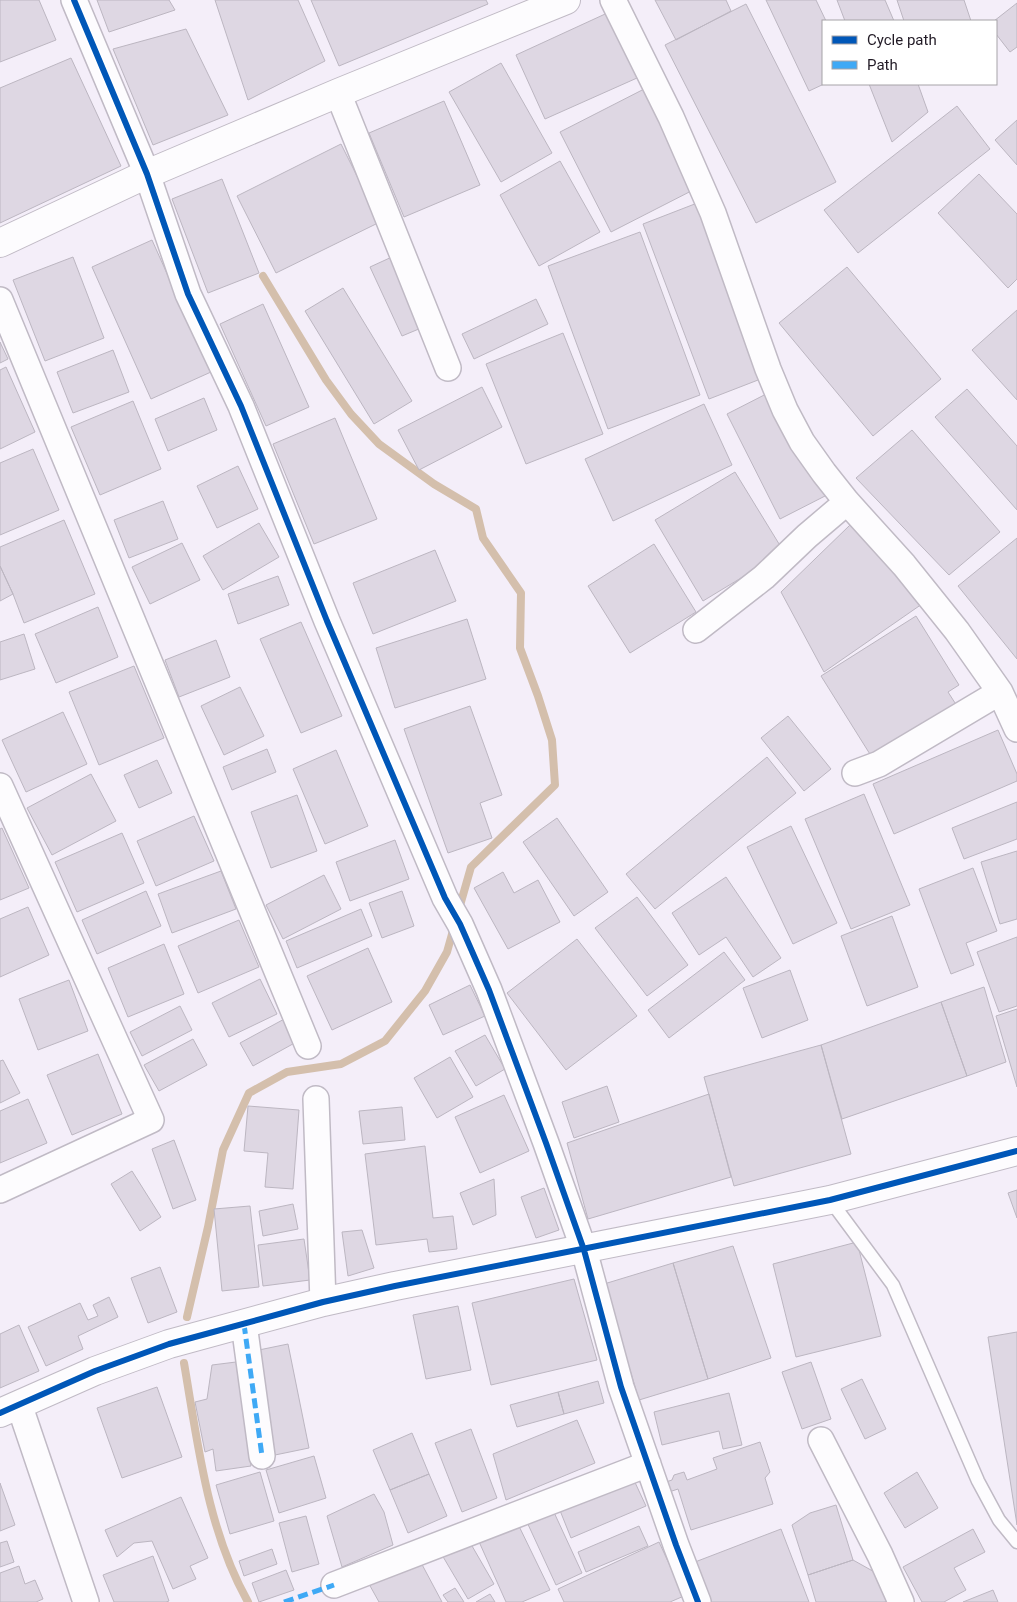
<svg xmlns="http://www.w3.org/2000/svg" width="1017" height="1602" font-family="Roboto,sans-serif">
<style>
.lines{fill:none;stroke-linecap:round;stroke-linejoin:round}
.stream{stroke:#d4bfac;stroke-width:8}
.building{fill:#ded7e3;stroke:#bcb6c1}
.lane-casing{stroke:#c0bac5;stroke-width:15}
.street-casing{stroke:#c0bac5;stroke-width:28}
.secondary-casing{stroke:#c0bac5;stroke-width:30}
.lane{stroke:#fdfcfe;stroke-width:12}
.street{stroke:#fdfcfe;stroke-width:25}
.secondary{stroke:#fdfcfe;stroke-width:28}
.quiet{stroke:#3fa9f5;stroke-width:5;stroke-dasharray:10 5;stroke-linecap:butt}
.cycleway-casing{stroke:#fff;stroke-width:9}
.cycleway{stroke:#0057b8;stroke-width:6}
</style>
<rect width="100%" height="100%" fill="#f4eef9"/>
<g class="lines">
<path class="stream" d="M263,276L326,380L351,414L379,444L434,484L476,509L483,538L521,593L520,648L538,696L552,740L555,785L471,867L459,909
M187,1317L208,1227L223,1150L249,1093L287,1072L341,1064L385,1041L425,991L447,952L454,927
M184,1363C198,1444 207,1529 248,1602"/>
</g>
<path class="building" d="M0,0H39L56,40L0,62Z
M97,0H169L175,10L109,32Z
M215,0H298L325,61L248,100Z
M311,0H486L488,4L339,66Z
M655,0H726L731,11L676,40Z
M766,0H816L826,21H823L824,84L809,91Z
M837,0H885L894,21H845Z
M897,0H964L971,21H904Z
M1017,3V47L1010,52L996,34V21H994Z
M746,4L836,182L756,223L665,45Z
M616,9L646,74L545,119L516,55Z
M186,29L228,115L153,145L113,49Z
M71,58L121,166L0,223V88Z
M501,63L552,153L501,182L449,92Z
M869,84H918L928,112L892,142Z
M650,86L701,186L611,232L560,132Z
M444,101L480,185L404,217L369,133Z
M957,106L990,149L858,253L824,210Z
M1017,120V165L995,140Z
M341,144L380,222L276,273L237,196Z
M560,161L600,232L539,266L500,195Z
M979,174L1017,214V279L1008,288L938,213Z
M222,179L259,273L208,293L172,199Z
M705,200L771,375L709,399L643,224Z
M640,232L700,395L608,429L548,266Z
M152,240L211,372L151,399L92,267Z
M394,256L426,326L402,336L370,267Z
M73,257L104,338L45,361L13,280Z
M847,267L941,379L873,436L779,323Z
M343,288L412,401L374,424L305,311Z
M536,299L548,324L474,359L462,334Z
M263,304L309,407L266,426L220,324Z
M1017,310V400L972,350Z
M563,333L603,434L526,464L486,364Z
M0,342L8,359L0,363Z
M113,350L129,392L73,413L57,372Z
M6,367L35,432L0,449V370Z
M482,387L502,427L419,470L398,430Z
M967,389L1017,446V510L935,417Z
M774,390L827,495L780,519L727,414Z
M204,398L217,430L168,451L155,419Z
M133,401L161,469L100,495L71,427Z
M704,404L732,465L613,521L585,459Z
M335,418L377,519L314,544L273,444Z
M912,430L1000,532L949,575L856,478Z
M33,449L59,510L0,535V463Z
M238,466L258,509L217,528L197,486Z
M735,472L784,552L703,601L655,520Z
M163,501L178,539L129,558L114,520Z
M64,520L95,594L24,623L13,594L0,566V547Z
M259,523L279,557L223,590L203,556Z
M850,525L922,604L824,672L781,592Z
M1017,538V659L958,586Z
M182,543L200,580L150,604L132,567Z
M654,544L696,612L630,653L588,586Z
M435,550L456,601L373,634L353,583Z
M0,566L13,594L0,601Z
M278,576L289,605L238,624L228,594Z
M98,607L118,657L56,683L35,634Z
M916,616L959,685L948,692L957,706L873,759L821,676Z
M467,619L486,679L395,708L376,648Z
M301,622L342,716L301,733L260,639Z
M24,634L35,669L0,680V642Z
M216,640L230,677L179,697L165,660Z
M134,666L164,738L99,765L69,692Z
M240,687L264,736L224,755L201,706Z
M470,706L502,795L480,803L492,838L448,853L404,729Z
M63,712L87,764L26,792L2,740Z
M788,716L831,769L804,791L761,738Z
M998,730L1017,774V781L894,834L873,784Z
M267,749L276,772L232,790L223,767Z
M336,750L368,826L325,844L293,769Z
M767,757L796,793L655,909L626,874Z
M157,760L172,793L139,808L124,775Z
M91,774L116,821L52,855L27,808Z
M864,794L910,905L851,929L805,819Z
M297,795L317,851L271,868L251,812Z
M1017,802V839L964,859L952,828Z
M194,816L214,861L156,886L137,841Z
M557,818L608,892L574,916L523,842Z
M791,826L837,923L793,944L747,847Z
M2,828L29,888L0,900V829Z
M122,833L144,883L77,912L55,862Z
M395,840L409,879L350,901L336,862Z
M1017,851V919L1000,924L981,862Z
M973,868L997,931L966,943L974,965L951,974L919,889Z
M221,871L236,909L172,933L158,894Z
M503,872L514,893L538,880L560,922L508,949L474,888Z
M324,875L341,909L283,939L266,905Z
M726,877L781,958L753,977L726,937L699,955L672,913Z
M146,891L161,926L97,954L82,920Z
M402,891L414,926L382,938L369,903Z
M637,897L688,965L647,996L595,928Z
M28,907L49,955L0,977V919Z
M361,909L372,936L297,968L286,941Z
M892,916L918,987L867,1006L841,936Z
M239,920L259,967L198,993L178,946Z
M1017,937V1006L999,1012L977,952Z
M577,939L637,1016L566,1070L507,993Z
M164,944L184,994L128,1017L108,968Z
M368,948L392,1002L332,1030L307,976Z
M724,952L745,980L669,1038L648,1010Z
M790,970L808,1020L762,1038L743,988Z
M260,979L277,1014L229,1037L212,1003Z
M69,980L88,1031L38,1050L19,999Z
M470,985L485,1016L443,1035L429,1005Z
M984,987L1006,1062L967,1076L941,1002Z
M941,1002L967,1076L842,1119L821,1045Z
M180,1006L192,1030L142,1056L130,1032Z
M1017,1009V1087L996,1016Z
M288,1017L300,1040L253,1066L240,1043Z
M485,1035L505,1069L476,1086L455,1051Z
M193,1039L207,1065L159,1091L144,1065Z
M821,1045L851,1154L734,1186L704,1077Z
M98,1054L122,1114L72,1135L47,1075Z
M450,1057L473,1097L437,1118L414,1078Z
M3,1060L20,1093L0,1103V1061Z
M607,1086L619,1122L574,1138L562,1102Z
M709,1094L731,1177L588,1219L567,1143Z
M504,1095L529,1151L480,1173L455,1117Z
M28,1099L47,1143L0,1163V1111Z
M248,1106L299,1110L293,1189L265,1187L268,1153L244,1151Z
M402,1107L405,1140L363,1144L359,1111Z
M174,1140L196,1200L173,1209L152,1149Z
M425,1146L433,1218L453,1216L457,1249L429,1252L427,1239L376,1245L365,1154Z
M132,1171L161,1217L140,1231L111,1184Z
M494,1179L496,1215L473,1225L460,1193Z
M544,1188L559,1230L536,1238L521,1197Z
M1017,1190V1218L1008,1193Z
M293,1204L298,1229L263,1236L259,1211Z
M250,1206L259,1287L222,1291L214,1209Z
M362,1230L374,1268L348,1276L342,1232Z
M304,1239L310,1280L263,1286L258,1245Z
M857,1242L881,1336L796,1357L773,1264Z
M733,1246L771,1358L708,1379L673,1263Z
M673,1263L708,1379L639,1400L604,1284Z
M160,1267L177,1312L148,1323L131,1278Z
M574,1279L597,1360L491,1385L472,1303Z
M109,1297L118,1317L78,1336L83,1349L46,1366L28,1327L80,1303L88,1320L98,1316L93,1305Z
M458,1306L471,1370L426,1379L413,1315Z
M19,1325L39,1371L0,1388V1334Z
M1017,1332V1525L988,1337Z
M288,1344L309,1448L275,1455L254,1351Z
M236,1362L251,1466L216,1471L213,1449L205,1452L195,1402L207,1399L212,1365Z
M811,1362L831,1419L802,1429L782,1372Z
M862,1379L886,1429L865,1439L841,1389Z
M598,1381L604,1403L564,1414L558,1392Z
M157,1387L182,1457L122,1478L97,1408Z
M558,1392L564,1414L517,1427L510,1405Z
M729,1393L742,1445L723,1449L719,1431L662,1445L654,1412Z
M577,1420L595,1463L506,1500L493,1454Z
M471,1429L497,1498L462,1512L435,1443Z
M412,1433L429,1474L390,1490L373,1450Z
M760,1442L770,1472L765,1478L773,1504L691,1530L678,1489L669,1492L666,1482L672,1480L674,1475L684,1472L687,1480L717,1469L713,1458Z
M314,1456L326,1498L279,1513L266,1470Z
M260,1472L274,1521L230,1534L216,1485Z
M917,1472L938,1508L905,1528L884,1493Z
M429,1474L447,1516L408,1533L390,1490Z
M632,1476L646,1506L571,1538L559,1508Z
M0,1483L15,1525L0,1531Z
M374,1494L384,1512L393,1545L342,1567L327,1516Z
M181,1497L208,1558L190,1566L196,1579L173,1589L152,1541L134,1543L117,1557L105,1530Z
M836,1505L853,1560L808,1575L792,1525L810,1513Z
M552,1508L582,1573L556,1585L526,1520Z
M306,1516L319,1564L292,1572L279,1523Z
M516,1520L550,1590L522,1602H506L476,1535Z
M639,1526L648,1546L586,1572L578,1552Z
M781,1529L809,1602H710L695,1562Z
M973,1529L985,1552L954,1568L966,1590L944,1602H922L903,1567Z
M468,1539L494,1584L468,1599L442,1555Z
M7,1541L14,1562L0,1567V1543Z
M659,1542L684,1596L670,1602H564L558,1589Z
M272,1549L277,1564L244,1576L239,1561Z
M153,1556L169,1601L166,1602H114L103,1575Z
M418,1557L442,1602H379L369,1584Z
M853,1560L878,1574L888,1601L884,1602H816L808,1575Z
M19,1566L25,1584L35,1580L43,1599L36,1602H0V1573Z
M286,1570L294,1590L259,1602L252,1583Z
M455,1588L464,1602H448L443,1595Z
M993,1590L998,1602H963Z
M490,1594L495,1602H476Z"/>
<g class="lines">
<g class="lane-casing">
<path id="lane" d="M830,1200L893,1285L978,1481L999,1520L1017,1542"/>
</g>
<g class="street-casing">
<path id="street" d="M74,0L147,174L188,294L241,406L327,621L445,898L460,924L489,990L546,1143L584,1250L621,1387L676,1545L698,1602
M613,0L671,117L713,213L768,369L785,410L802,442L824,473L847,502L904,565L957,631L1000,692L1017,729
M338,93L448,368
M0,300L308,1046
M696,630L764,577L807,536L847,502
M855,773L879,764L1000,692
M0,786L151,1120L0,1190
M316,1099L323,1302
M244,1324L262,1456
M19,1404L86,1602
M821,1440L880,1555L901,1602
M334,1585L648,1464"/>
</g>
<g class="secondary-casing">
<path id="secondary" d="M0,243L147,174L338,93L566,0
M0,1413L95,1371L169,1344L323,1302L395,1286L830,1200L1017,1151"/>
</g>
<use href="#lane" class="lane"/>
<use href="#street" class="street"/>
<use href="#secondary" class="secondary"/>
<path class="quiet" d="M244,1324L262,1456
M284,1602L334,1585"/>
<g class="cycleway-casing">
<path id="cycleway" d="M74,0L147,174L188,294L241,406L327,621L445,898L460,924L489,990L546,1143L584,1250L621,1387L676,1545L698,1602
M0,1413L95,1371L169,1344L323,1302L395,1286L830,1200L1017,1151"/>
</g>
<use href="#cycleway" class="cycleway"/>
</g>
<rect x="822" y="20" width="175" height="65" fill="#ffffff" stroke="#a6a3a8"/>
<rect x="832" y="36" width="25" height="8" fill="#0057b8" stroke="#a6a3a8"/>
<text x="867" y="45" font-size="15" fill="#211a25">Cycle path</text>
<rect x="832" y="61" width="25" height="8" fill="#3fa9f5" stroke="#a6a3a8"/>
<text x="867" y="70" font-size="15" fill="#211a25">Path</text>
</svg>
